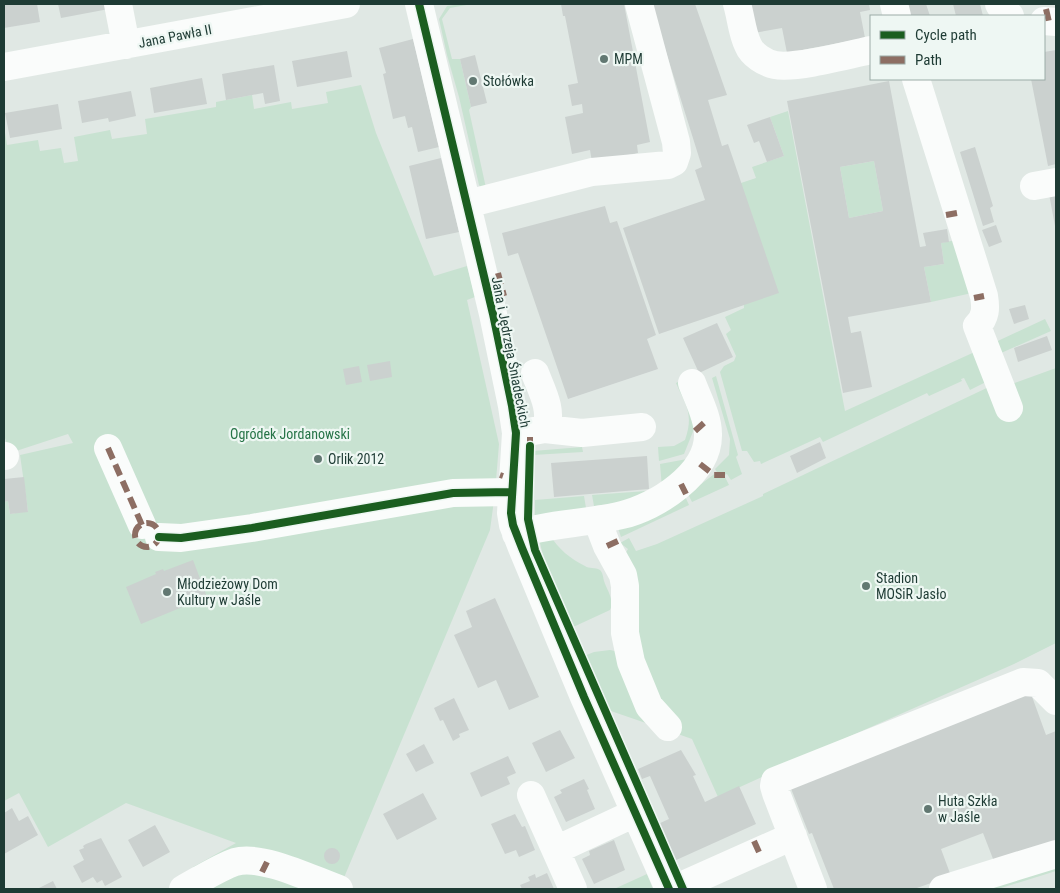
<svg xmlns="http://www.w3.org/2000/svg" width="1060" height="893" font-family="'Roboto Condensed',sans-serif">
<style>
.green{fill:#c8e2d1}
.building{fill:#cbd1cf;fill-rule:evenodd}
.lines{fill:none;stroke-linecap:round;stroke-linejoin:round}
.minor{stroke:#fafcfb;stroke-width:28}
.quiet{stroke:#8d6e63;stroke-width:6;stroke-dasharray:12 6;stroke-linecap:butt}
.cycleway-casing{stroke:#eef7f3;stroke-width:11}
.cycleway{stroke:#1b5e20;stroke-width:8}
.poi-dot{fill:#627872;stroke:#eef7f3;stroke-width:2}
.labels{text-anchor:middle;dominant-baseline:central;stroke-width:4.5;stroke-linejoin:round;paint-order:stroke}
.street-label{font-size:14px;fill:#1e3b34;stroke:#eef7f3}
.poi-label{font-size:14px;fill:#1e3b34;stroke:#eef7f3;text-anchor:start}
.park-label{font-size:14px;fill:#267447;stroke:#eef7f3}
</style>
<rect width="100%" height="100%" fill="#e0e8e4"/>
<path class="green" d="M461,4H472L450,8L442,19L452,59H460L471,107L469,110L486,188H481L479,185L459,97L447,55L439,19L447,6Z
M361,85L376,133L434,276L467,266L475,297L467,300L499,444L495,493L490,530L343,880L273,859L196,873L193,867L236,843L126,803L48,847L19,793L4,801V502L8,501L10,514L28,511L20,455L73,443L68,434L10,453L4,435V126L7,145L38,140L40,151L61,148L64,163L78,161L74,137L110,130L112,139L147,134L145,119L216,107V102L252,95L254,109L291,102L292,109L328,103L326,92Z
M788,111L845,411L979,350L990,380L970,390L964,378L961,379L962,381L929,396L927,393L823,442L820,437L761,464L760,461L754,462L747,451H742L720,372L724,366L734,361L736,356L726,334L731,330L725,317L744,308L741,183L756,178L752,167L784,156L770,117Z
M874,161L883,211L849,218L840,167Z
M956,240L972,293L931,302L924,267L944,264L941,243Z
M1045,319L1051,331L992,357L987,346Z
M1056,368V643L1014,664L762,775V777L718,797L692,739L675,733L646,694L625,554L628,549L620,543L629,538L636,551L657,544L763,496V494L993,385H1009Z
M716,376L738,455L736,457L742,474L731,480L727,474L724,475L729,485L692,502L686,490L701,484L717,472L715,469L729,455L730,439L712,378Z
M684,379L695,414L694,429L684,454L659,461L658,447L674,446L685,440C694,414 686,406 676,383Z
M582,447L583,452L533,455V451Z
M687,459L662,488L660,464Z
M660,490L639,500L594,506L592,495Z
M683,492L689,505L621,537L617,525Z
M584,496L587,514L535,521V500Z
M550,535C558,549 571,559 585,566C589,569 595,567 600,570C603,573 603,577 604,581C607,590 615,601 610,610L571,628L547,572L539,539Z
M610,650L615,651L672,732L608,710L584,656L594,652Z
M1056,864V871L998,889H976Z
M249,871L323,889H207L237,873Z
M647,874L653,889H614Z"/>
<path class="building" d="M4,4H37L40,22L4,28Z
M58,4H114V8L61,18Z
M561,4H624L650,142L637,145L638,153L592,162L590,150L572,154L565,117L583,113L582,104L572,106L568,85L578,83L565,16H563Z
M651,4H695L727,95L708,100L722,146L728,144L779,293L659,334L623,228L705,200L695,170L702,167Z
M748,4H869L870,10L860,12L865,38L787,53L782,28L754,33Z
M907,4H926L930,16H910Z
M953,4H980L983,16H956Z
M413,39L439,147L418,152L412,127L408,128L405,116L393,119L383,74L386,73L379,48Z
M1056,50V164L1048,166L1031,79H1044V52Z
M347,51L352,77L297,87L292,61Z
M475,55L487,103L471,107L460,59Z
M274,65L280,101L265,104L263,93L226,100L222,74Z
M202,78L207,104L154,113L150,88Z
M889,81L920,247L926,246L923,233L947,229L949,242L941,243L944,264L924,267L931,302L848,317L851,333L861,331L872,387L843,393L787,101ZM874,161L883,211L849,218L840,167Z
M131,91L136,116L109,122L108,118L82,123L78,101Z
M58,104L62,129L10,138L5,113Z
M770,117L784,156L767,162L759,141L754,143L747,125Z
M975,147L993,206L990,208L994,222L983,226L960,152Z
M441,158L459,232L426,239L409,166Z
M1056,193V226H1055L1049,194Z
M605,206L610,223L617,221L656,335L647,339L658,369L568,399L518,253L508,256L502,233Z
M996,225L1002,242L989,247L982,230Z
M1025,305L1029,319L1014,324L1009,309Z
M717,323L733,357L699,373L683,338Z
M1047,336L1052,350L1018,362L1014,348Z
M390,361L392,377L370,381L367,365Z
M359,366L362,382L346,385L343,369Z
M820,442L826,458L797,473L790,456Z
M647,456L649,489L554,497L551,463Z
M24,477L28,512L10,514L8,501L4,502V479Z
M193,560L207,597L141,624L126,587L156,574L155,572L163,569L164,571Z
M495,598L539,697L509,710L496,680L478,688L454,635L472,627L466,611Z
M1030,691L1046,735L1056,731V842L995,864L983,833L941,849L951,876L914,889H834L812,833L809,834L790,786Z
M454,698L469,730L459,734L460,737L453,741L443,720L440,721L434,708Z
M560,730L575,758L546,772L532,743Z
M424,744L434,763L416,772L406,754Z
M681,750L696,775L693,776L705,802L739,786L756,824L674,861L658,824L669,819L650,776L642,779L638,769Z
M508,756L516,773L507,777L510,784L481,797L470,773Z
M584,779L589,789L587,790L595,809L566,822L554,797L562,793L560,790Z
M423,793L437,819L397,840L383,814Z
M12,808L19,821L28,816L38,835L4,854V813Z
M515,814L522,827L525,826L535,850L519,857L516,850L505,854L491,824Z
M155,825L170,852L143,867L128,840Z
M101,838L122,877L105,886L102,880L97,883L93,877L82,883L73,866L84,860L79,850L84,848L83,846L86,844Z
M614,840L625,870L594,884L582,859L590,855L589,851Z
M324 856a8 8 0 1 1 16 0a8 8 0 1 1-16 0Z
M547,873L554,889H522L520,885L530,881L528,877L535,874L536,878Z
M53,881L57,889H37Z"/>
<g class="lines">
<path class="minor" d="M118,4L126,45
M419,4L493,314L512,406L516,433L511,513L513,525L522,548L584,697L669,889
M737,4C741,17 742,33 748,45C752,55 765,63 775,65C796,69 848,55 871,50
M894,4L897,16
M999,4L1004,12L1010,16
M1044,21L1056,22
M4,67L346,4
M916,79L984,296C986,308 986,317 977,326L1009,408
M1034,186L1056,182
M467,204L592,172L668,165L674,162L677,153L676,142L639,4
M545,429L582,433L642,427
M528,432L545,429C554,412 541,389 535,373
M108,448L142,525
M4,456H5
M597,520L607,546L623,575L625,586V633L631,662L649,706L668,727
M516,534C550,523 586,524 622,515C656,507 709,474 708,434C708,417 698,399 692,383
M159,537L181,538L252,528L453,493L512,492
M531,795L573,889
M556,850L635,813
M183,889C198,881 220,867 235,862C262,854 313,880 339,889
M674,889L793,836
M813,889L776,793L774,786L775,781L1023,682L1038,683L1056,701
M943,889L1056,854"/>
<path class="quiet" d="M1046,9L1049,22
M946,215L957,213
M498,273L504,296
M974,298L984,296
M695,431L706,421
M108,448L142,525
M530,449V432
M700,464L714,475H725
M500,475L503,476
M681,484L686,494
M135 535a12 12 0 1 1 24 0a12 12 0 1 1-24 0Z
M607,546L622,539
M754,841L759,852
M262,872L267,862"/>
<g class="cycleway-casing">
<path id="cycleway" d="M419,4L493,314L512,406L516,433L511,513L513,525L522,548L584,697L669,889
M530,446L528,519L535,550L683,889
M159,537L181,538L252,528L453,493L512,492"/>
</g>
<use href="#cycleway" class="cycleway"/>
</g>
<g class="poi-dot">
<circle cx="604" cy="59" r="5"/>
<circle cx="473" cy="81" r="5"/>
<circle cx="318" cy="459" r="5"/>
<circle cx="866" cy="586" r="5"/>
<circle cx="167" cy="592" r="5"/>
<circle cx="928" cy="809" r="5"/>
</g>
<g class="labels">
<g class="street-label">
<text transform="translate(175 36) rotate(-11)">Jana Pawła II</text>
<text transform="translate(511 352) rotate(79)">Jana i Jędrzeja Śniadeckich</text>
</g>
<g class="poi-label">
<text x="614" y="59">MPM</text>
<text x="483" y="81">Stołówka</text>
<text x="328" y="459">Orlik 2012</text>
<text x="876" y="578">Stadion<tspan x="876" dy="16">MOSiR Jasło</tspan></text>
<text x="177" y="584">Młodzieżowy Dom<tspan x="177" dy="16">Kultury w Jaśle</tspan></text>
<text x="938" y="801">Huta Szkła<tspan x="938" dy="16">w Jaśle</tspan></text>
</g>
<g class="park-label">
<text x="290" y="434">Ogródek Jordanowski</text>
</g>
</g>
<rect width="1060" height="893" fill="none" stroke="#1e3b34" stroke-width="10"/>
<rect x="870" y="15" width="175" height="65" fill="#eef7f3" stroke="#9baca7"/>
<rect x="880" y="31" width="25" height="8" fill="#1b5e20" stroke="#9baca7"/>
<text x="915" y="40" font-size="15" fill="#1e3b34">Cycle path</text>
<rect x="880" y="56" width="25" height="8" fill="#8d6e63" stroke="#9baca7"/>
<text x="915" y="65" font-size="15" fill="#1e3b34">Path</text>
</svg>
